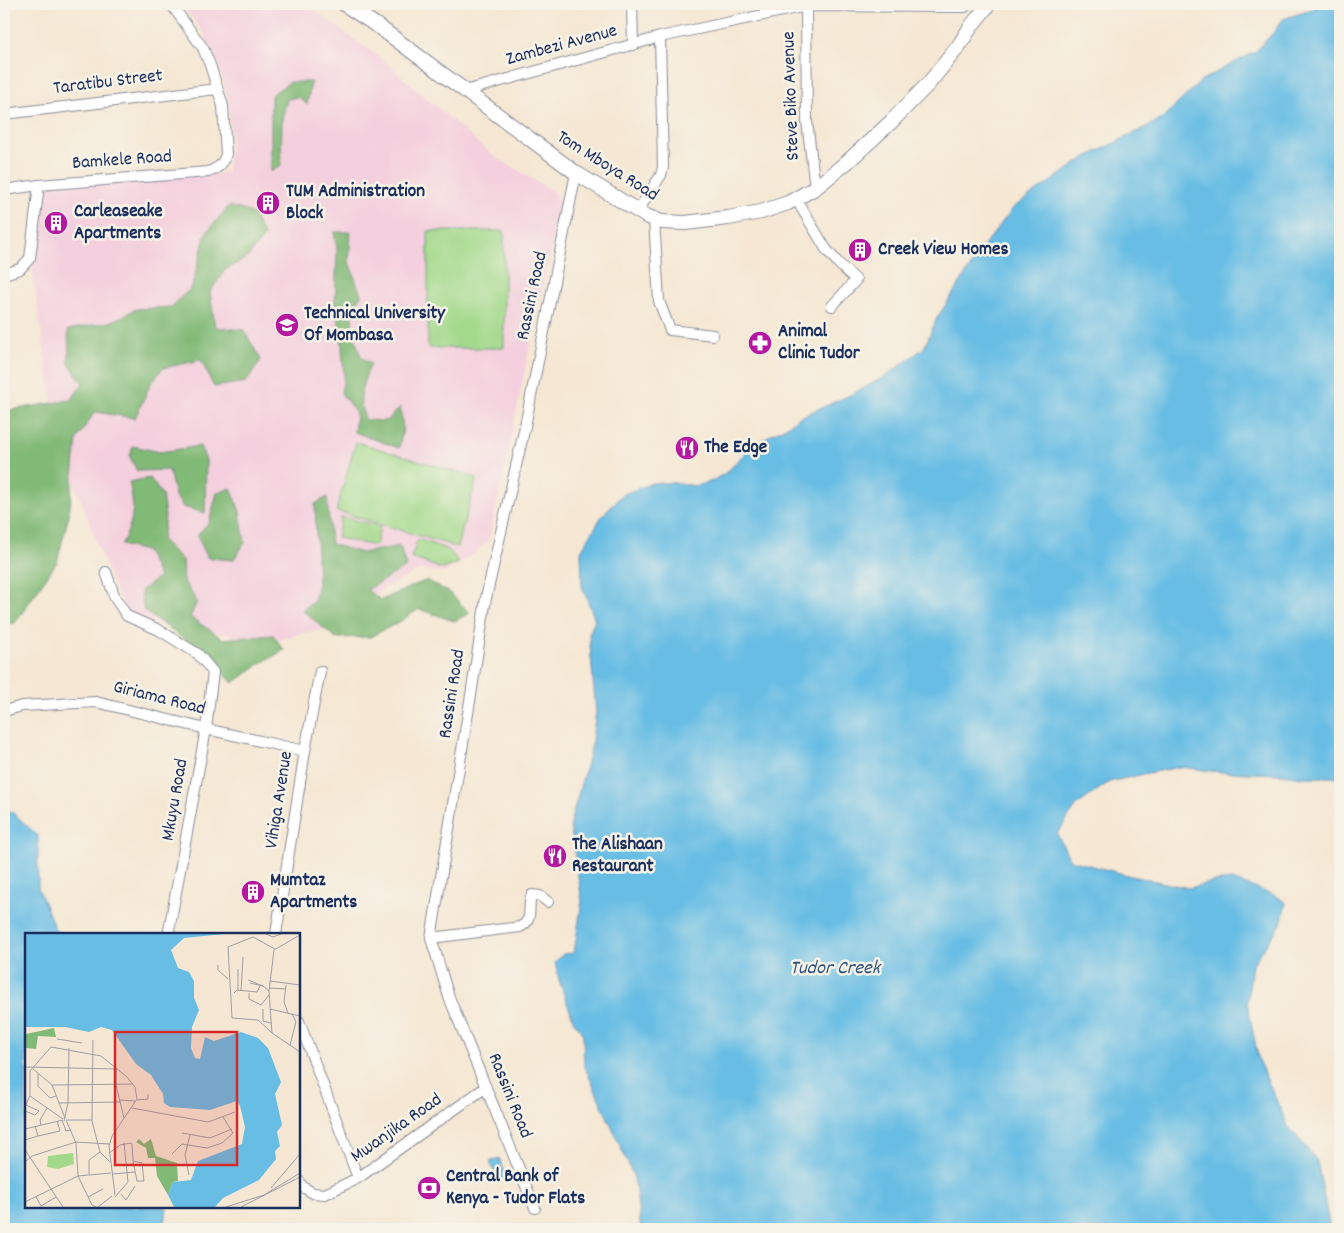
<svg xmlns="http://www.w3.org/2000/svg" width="1344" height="1233" font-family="Dekko,sans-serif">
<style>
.built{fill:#f4cfdd}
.green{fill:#a2d98a;stroke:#5e8474}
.forest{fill:#81b976;stroke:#4e746a}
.water{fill:#67bde4;stroke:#4176a1}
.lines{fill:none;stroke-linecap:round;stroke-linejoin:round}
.minor-casing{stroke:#888b98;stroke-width:12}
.secondary-casing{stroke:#888b98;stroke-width:16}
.minor{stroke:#fff;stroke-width:10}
.secondary{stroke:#fff;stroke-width:14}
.labels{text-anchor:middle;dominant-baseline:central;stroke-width:5;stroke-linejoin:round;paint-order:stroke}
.street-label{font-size:19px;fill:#1b2f5e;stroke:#f7f3e8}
.poi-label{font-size:19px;font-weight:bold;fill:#1b2f5e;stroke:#f7f3e8;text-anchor:start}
.water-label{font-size:20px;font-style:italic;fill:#2e5280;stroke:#f7f3e8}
.inset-road{fill:none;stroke:#9e9da4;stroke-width:1}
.view{fill:#d62828;fill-opacity:0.15;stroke:#d62828;stroke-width:2.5}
.inset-edge{fill:none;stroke:#1b2f5e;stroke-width:2.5}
</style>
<rect width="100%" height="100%" fill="#f7f3e8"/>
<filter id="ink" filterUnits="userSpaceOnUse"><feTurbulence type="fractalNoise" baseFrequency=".02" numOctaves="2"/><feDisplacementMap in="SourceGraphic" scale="10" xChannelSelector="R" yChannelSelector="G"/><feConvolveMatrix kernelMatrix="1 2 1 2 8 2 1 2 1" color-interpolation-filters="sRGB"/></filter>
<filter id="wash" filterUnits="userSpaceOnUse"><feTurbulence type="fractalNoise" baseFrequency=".0096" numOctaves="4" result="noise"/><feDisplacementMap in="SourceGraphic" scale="20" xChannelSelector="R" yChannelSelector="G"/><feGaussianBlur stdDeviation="1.12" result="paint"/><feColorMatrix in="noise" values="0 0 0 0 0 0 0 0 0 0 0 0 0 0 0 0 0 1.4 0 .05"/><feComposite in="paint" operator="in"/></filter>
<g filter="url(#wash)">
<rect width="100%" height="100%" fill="#f5e7d3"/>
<path class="built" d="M181,4H306L384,61L491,154L554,192L560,204L489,540L472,555L444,573L421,569L381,590L341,626L298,634L248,650L229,634L175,629L127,613L110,578L58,440L32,272L40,186L227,173L231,135L228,100L218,62L201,29Z"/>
<path class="green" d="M428,231H504V348H428Z
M356,442L477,478L457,547L336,511Z
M341,517L380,526L376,546L337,538Z
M418,539L449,550L459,563L443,569L411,558Z"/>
<path class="forest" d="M290,82H311L307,105L299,97L287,99L282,119L281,165L271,172V95Z
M229,206L252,213L264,236L248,257L225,270L210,292L215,327L244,330L261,360L246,382L214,387L201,360L163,368L151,383L135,418L95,412L77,439L69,515L57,562L15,623L4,624V411L71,400L83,383L69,364L68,330L113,321L136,309L171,307L192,287L206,233Z
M334,232H351L349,262L361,295C346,322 353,330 361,357L371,364C362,383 356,400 366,420L387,421L400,407L403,428L399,448L354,432L356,413L341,393L344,377L341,332L335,306L337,249Z
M133,446L160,452L200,446L206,460L205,513L183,507L175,496L169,470L137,471L130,457Z
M150,478L162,495L165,516L162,540L182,560L183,580L197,602L190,617L223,639L273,635L284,650L258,665L233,683C205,654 177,633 144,611L141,591L159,577L146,551L121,545C134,522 135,507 129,482Z
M231,488L240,512L245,543L233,560L208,558L197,536L209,522L217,493Z
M327,497L331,544L362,553L400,546L406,567L367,590L381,600L427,580L450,593L470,613L454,621L419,609L399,622L370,637L336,638L302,610L314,601L318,583L315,504Z"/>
<path class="water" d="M1320,4H1340V777H1302L1282,774L1219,772L1180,767L1148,773L1109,782L1077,805L1057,834L1070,860L1131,876L1189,888L1213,882L1232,880L1274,895L1286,903L1281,924L1252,965L1247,1002L1259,1062L1288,1126L1317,1161L1330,1229H641L634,1177L584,1065L583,1033L574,1022L559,980L555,962L563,954L574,953L582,901L570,824L591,748L596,712L589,634L595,620L582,586L581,551L602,516L622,495L652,483H674L696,486L712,481L727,472L751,447L770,435L786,427L798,418L850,395L886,376L924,348L937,318L987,242L1014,207L1083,159L1162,119L1202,80L1256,51L1275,31L1283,19L1311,10Z
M4,809L12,812L38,836V888L57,934H26V1207H167L165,1224L169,1229H4Z
M499,1158L507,1177L498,1181L490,1162Z"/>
</g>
<g filter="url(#ink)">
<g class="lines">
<g class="minor-casing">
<path id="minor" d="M632,4L633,45
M806,4L807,121L815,188
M465,91L660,37L806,6L965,7
M4,114L217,89
M4,190L39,185L208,172C218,168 223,165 226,154L223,106L210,65L203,48L171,4
M796,199L826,249L839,264L856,280L832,306
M637,212L661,175L663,167L660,37
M654,219L659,301L670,330L713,335
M4,274L20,269L30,258L39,185
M106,572L115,598L127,616L159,630L198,654L213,672L206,729L169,930L170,934
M4,711L22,706L96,702L206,729L305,751
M276,934L305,751L320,671
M431,938L520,927C535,920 526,907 532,895L540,896L548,902
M299,1021L358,1178
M299,1181L303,1187L313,1193L325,1194L358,1178L486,1087
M535,1208L449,997L431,938L471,695L486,598L524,431L576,173"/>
</g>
<g class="secondary-casing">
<path id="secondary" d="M344,4L379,27L576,173L646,216L662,222L685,223L728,218L761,212L788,203L815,188L846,163L891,122L929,83L958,47L972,25L989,4"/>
</g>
<use href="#minor" class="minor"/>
<use href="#secondary" class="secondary"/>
</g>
</g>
<defs>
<g id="building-disc" transform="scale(1.25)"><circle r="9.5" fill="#b5179e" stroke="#f7f3e8"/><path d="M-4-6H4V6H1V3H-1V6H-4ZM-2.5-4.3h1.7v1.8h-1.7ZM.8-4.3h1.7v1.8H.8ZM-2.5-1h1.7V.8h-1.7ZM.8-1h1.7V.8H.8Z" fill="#fff"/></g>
<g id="university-disc" transform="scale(1.25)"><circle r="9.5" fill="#b5179e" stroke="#f7f3e8"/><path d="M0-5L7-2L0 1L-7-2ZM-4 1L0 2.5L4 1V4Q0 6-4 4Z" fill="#fff"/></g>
<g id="pharmacy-disc" transform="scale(1.25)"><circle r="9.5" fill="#b5179e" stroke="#f7f3e8"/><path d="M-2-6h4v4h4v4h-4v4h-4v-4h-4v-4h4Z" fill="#fff"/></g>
<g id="restaurant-disc" transform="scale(1.25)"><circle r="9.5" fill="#b5179e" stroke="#f7f3e8"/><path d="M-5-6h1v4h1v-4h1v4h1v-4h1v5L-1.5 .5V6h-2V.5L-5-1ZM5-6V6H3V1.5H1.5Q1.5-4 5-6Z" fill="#fff"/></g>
<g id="bank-disc" transform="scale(1.25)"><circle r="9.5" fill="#b5179e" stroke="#f7f3e8"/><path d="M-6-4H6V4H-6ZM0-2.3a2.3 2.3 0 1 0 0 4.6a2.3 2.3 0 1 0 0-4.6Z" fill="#fff"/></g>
</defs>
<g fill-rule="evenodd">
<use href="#building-disc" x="268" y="203"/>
<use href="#building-disc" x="56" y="223"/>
<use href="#building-disc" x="860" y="250"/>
<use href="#university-disc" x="287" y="325"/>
<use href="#pharmacy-disc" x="760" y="343"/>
<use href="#restaurant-disc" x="687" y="448"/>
<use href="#restaurant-disc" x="555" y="856"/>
<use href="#building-disc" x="253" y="892"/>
<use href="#bank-disc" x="429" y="1188"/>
</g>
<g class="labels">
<g class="street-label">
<text transform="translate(562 46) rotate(-15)">Zambezi Avenue</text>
<text transform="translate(108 83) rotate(-7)">Taratibu Street</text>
<text transform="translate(792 96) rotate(-92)">Steve Biko Avenue</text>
<text transform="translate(122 161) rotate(-4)">Bamkele Road</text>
<text transform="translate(607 167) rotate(32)">Tom Mboya Road</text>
<text transform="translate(533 296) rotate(-78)">Rassini Road</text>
<text transform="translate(453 694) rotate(-81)">Rassini Road</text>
<text transform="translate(159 699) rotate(14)">Giriama Road</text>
<text transform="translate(176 800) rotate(-80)">Mkuyu Road</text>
<text transform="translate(280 800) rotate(-81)">Vihiga Avenue</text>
<text transform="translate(509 1096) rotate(68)">Rassini Road</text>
<text transform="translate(397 1129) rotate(-35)">Mwanjika Road</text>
</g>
<g class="poi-label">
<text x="286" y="192">TUM Administration<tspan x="286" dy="22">Block</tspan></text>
<text x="74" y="212">Carleaseake<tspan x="74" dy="22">Apartments</tspan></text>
<text x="878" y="250">Creek View Homes</text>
<text x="304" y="314">Technical University<tspan x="304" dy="22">Of Mombasa</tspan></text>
<text x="778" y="332">Animal<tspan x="778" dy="22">Clinic Tudor</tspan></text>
<text x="704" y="448">The Edge</text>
<text x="572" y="845">The Alishaan<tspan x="572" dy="22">Restaurant</tspan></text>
<text x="270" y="881">Mumtaz<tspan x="270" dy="22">Apartments</tspan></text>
<text x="446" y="1177">Central Bank of<tspan x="446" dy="22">Kenya - Tudor Flats</tspan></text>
</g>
<g class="water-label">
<text x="835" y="969">Tudor Creek</text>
</g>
</g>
<g transform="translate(25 933)">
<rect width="275" height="275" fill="#f5e7d3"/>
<path d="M48,220L49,231L33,236L22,234L23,223Z" fill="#a2d98a"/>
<path d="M29,95L31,104L13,103L11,116L0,115L1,101ZM114,206L119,211L126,206L131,223L152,230L153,248L148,249L143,262L132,243L130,225H123L121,215L111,209Z" fill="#81b976"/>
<path d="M0,1H199L159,5L146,17L153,35L164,39L169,48V65L174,77L167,94L166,115L170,125L175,126L180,104L189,108L216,99L233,105L243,115L256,149L250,161L257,192L252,199L255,213L250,218L251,226L234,247L198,265L190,274H149L143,262L148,249L166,247L173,228L217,211L220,194L215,173L212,168L185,177L145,174L139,170L138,161L126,142L111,131L87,97L76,94L64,99L40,94H0Z" fill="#67bde4"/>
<path class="inset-road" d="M241,1L248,4L256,1M275,2L249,17L244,58L247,100L275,119M193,32V37L203,46M213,36V57M223,47L238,53M245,48L275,52M225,50L238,53L244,58M261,52L259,69L263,80M275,52V36M244,55L261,56M216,58L218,24M209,60L212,57L232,59L235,53M224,60V66L236,72L244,62M238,76V88L246,90M245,76L275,83M247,100L233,87L207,85L203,14L228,4L250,16M32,106L57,110M68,107L67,188L75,219L85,229M265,112L271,89L267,81M0,134L92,136M8,136L27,152L40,185M91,136V152L99,185M13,141V153L25,165L31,163M27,152L108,151M5,163L38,186M94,167L110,168M112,167L123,166V161M34,170L95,169M0,174L5,162V138L26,114L76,123L102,144L110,154L112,166L87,203L84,213L90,262M107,175L183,189L210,179M0,178L10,182L14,178L1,172M37,187L41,198L46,197M41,187L51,210L53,243L67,272L71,274M41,187H67M39,188L43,170L44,115M16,192L15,187L22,175M0,196L38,187M157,200L185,205L207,196M13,203L35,198L32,188M0,207L13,203L10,193M50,209L84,211M0,217L38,274M84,220L95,212L106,210L107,211L108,228L112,248H119L117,230L108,228M147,221L157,211L182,215L197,210L208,200L198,184M0,229L7,223L51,209M64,241V227L75,219M87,241L110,239M164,242L160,222L165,202M246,255L275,221M96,261L101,267L110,253M11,264L16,273L31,264M63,264L78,256M90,264L103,249L99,210M0,269L53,243L86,240M73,274L87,263M201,274L239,262L275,240M216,274L275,244"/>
<path class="view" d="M90,99H212V232H90Z"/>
<rect width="275" height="275" class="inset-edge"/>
</g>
<rect width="1344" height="1233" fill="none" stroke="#f7f3e8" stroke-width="20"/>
</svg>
